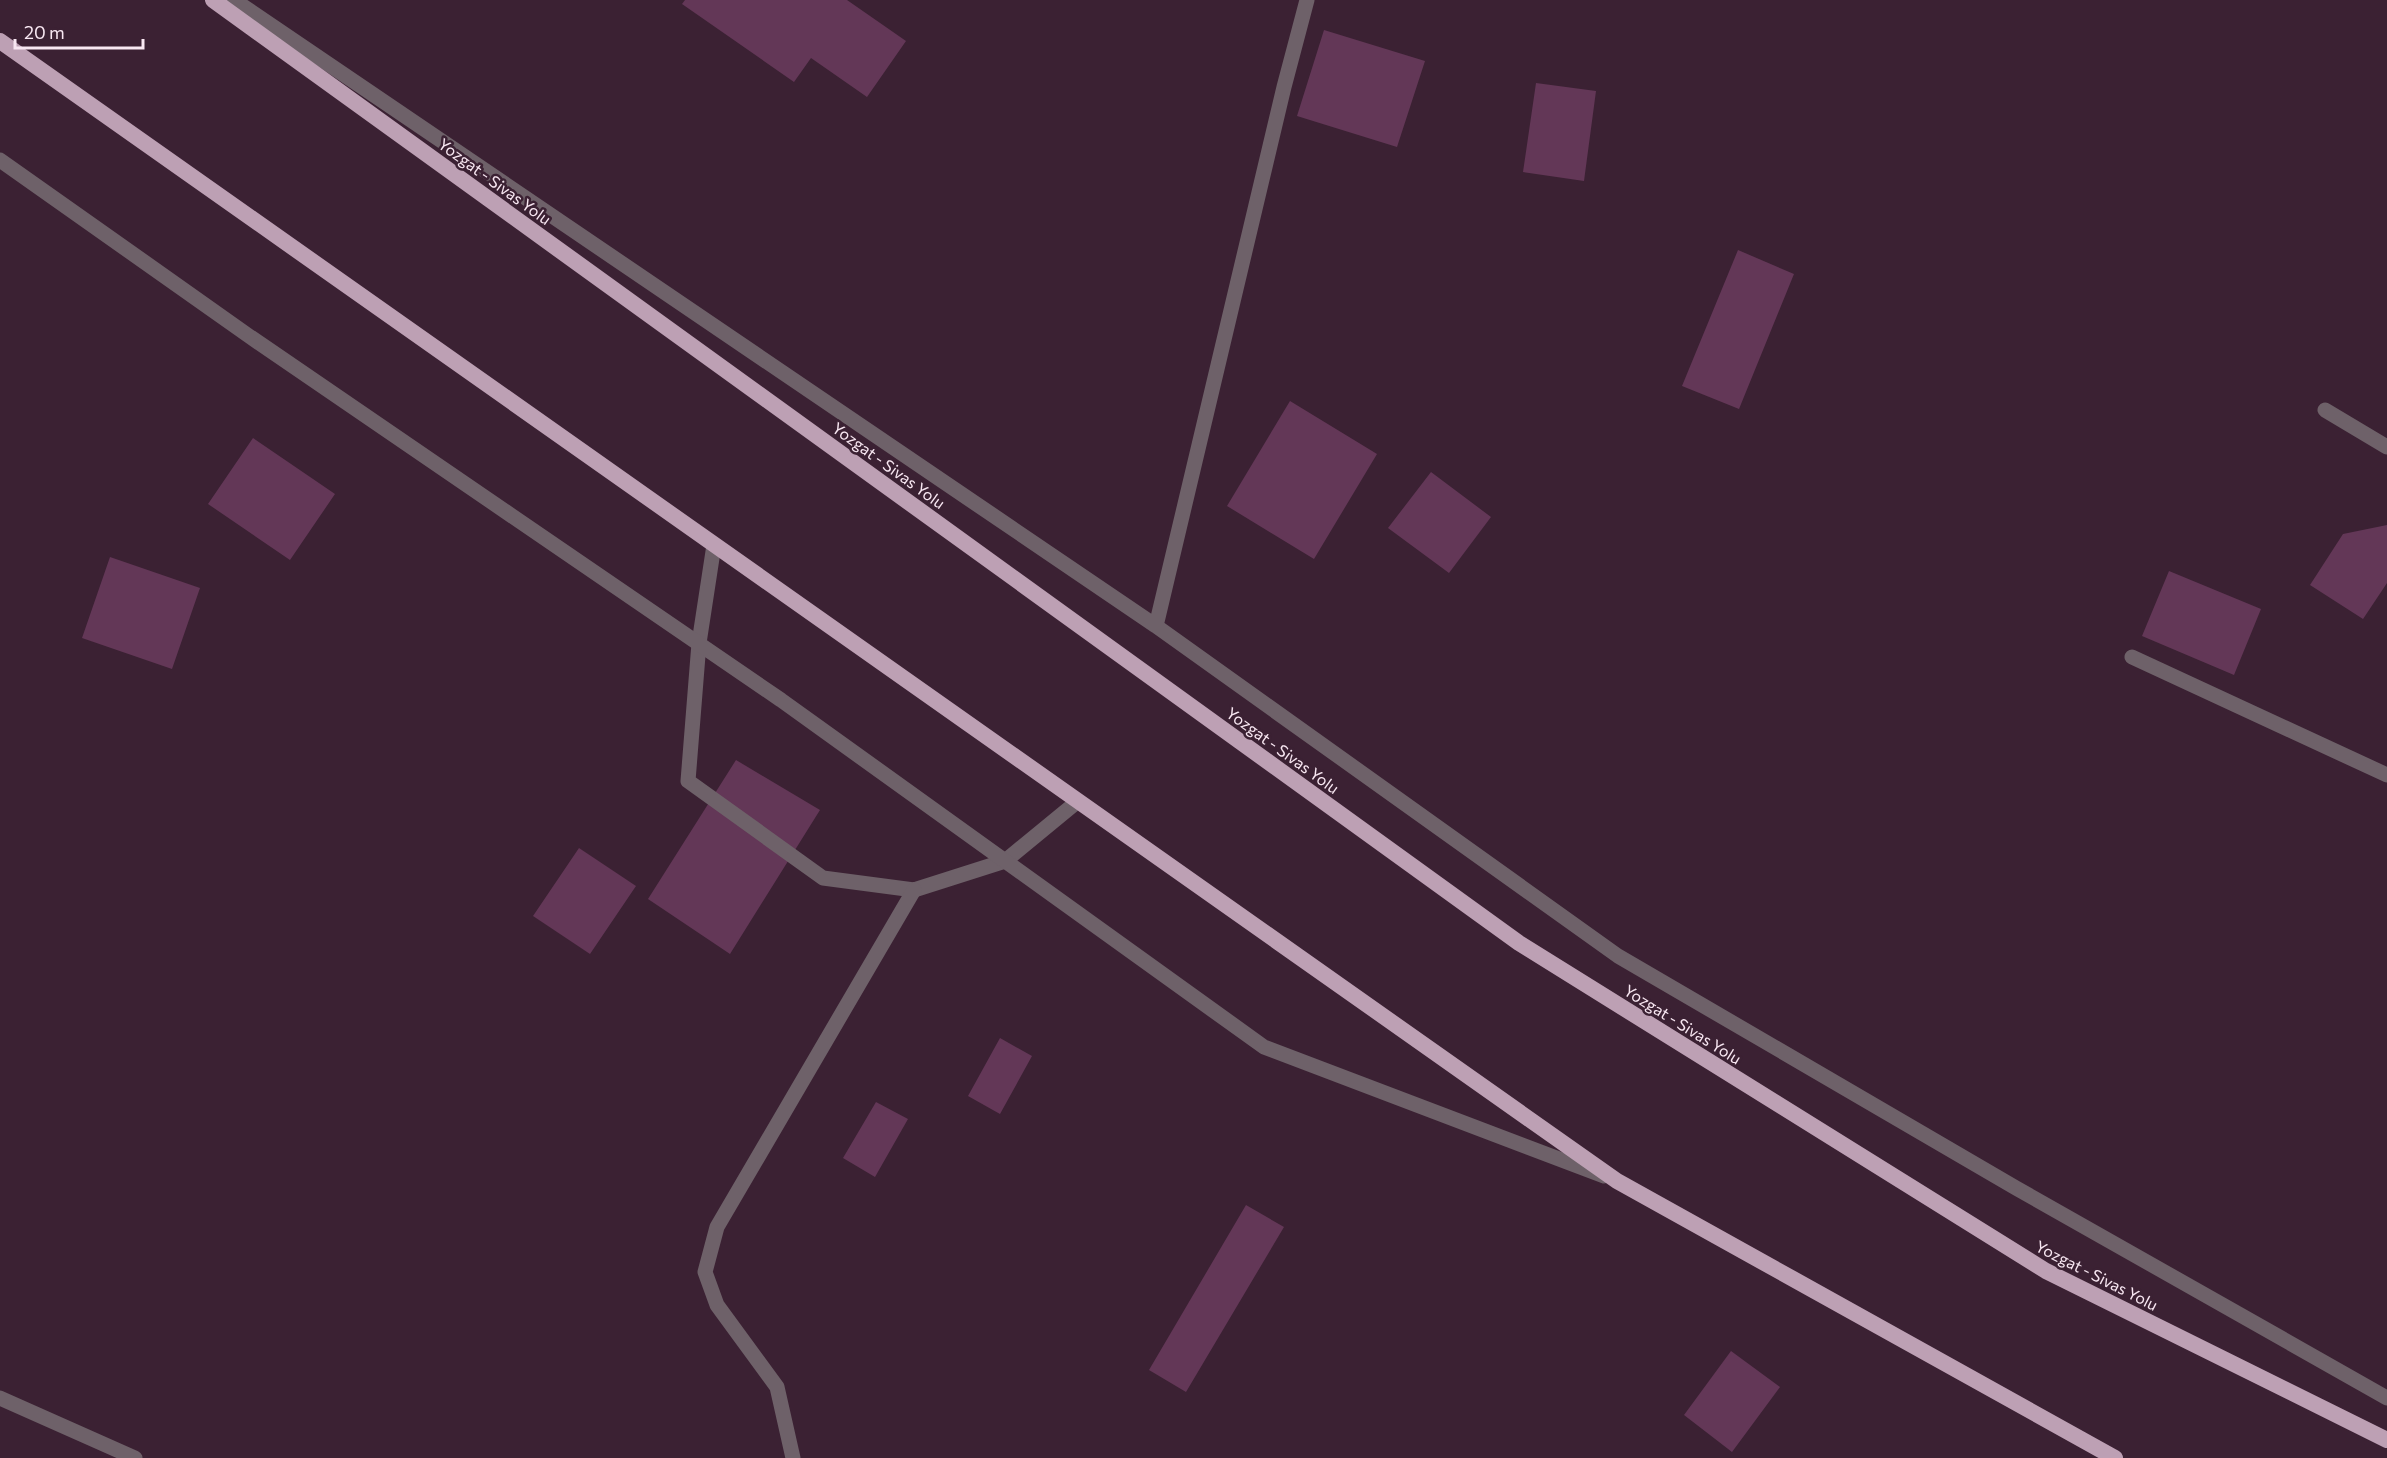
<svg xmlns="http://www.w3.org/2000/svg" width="2387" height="1458" font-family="Commissioner,sans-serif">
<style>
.building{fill:#633757}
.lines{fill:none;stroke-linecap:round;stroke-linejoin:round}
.service{stroke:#6e6169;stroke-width:15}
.minor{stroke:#6e6169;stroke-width:15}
.trunk{stroke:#bda0b4;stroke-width:16}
.labels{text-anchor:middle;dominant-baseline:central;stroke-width:5;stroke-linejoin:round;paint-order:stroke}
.street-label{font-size:16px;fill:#f8e7f2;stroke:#3b2133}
</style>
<rect width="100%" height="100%" fill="#3b2133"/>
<path class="building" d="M685,0H847L906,41L867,97L811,58L794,82L682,4Z
M1324,30L1425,61L1397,147L1297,116Z
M1536,83L1596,91L1584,181L1523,172Z
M1738,250L1794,274L1739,409L1682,386Z
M1290,401L1377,454L1314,559L1227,506Z
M253,438L335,494L290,560L208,504Z
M1431,472L1491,517L1449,573L1388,528Z
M2387,525V583L2363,619L2310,585L2343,534Z
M110,557L200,588L172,669L82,638Z
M2169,571L2261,609L2234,675L2142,636Z
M736,760L820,810L730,954L648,899Z
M579,848L636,886L590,954L533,916Z
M1000,1038L1032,1056L1000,1114L968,1096Z
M876,1102L908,1119L875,1177L843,1158Z
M1246,1205L1284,1227L1186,1392L1149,1370Z
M1731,1351L1780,1387L1732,1452L1684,1415Z"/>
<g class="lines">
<path class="service" d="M714,545L699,643L688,781L823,878L914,890L1005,861L1078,801"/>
<path class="minor" d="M234,0L1156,626L1618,956L2016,1188L2387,1398
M0,160L249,336L781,700L1264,1047L1604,1176
M2325,410L2387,447
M1156,626L1284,87L1307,0
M2132,657L2387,775
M0,1398L135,1458
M793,1458L777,1387L717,1305L705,1272L717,1227L914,890"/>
<path class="trunk" d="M213,0L1519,943L2046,1271L2387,1440
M0,41L1617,1181L2115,1458"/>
</g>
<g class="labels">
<g class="street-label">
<text transform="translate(495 181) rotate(36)">Yozgat - Sivas Yolu</text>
<text transform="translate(889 465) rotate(36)">Yozgat - Sivas Yolu</text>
<text transform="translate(1283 750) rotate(36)">Yozgat - Sivas Yolu</text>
<text transform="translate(1683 1024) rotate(32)">Yozgat - Sivas Yolu</text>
<text transform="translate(2097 1275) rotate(27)">Yozgat - Sivas Yolu</text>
</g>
</g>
<path d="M15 39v9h128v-9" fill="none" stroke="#f8e7f2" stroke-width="3"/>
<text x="24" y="39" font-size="18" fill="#f8e7f2" stroke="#3b2133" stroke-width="4.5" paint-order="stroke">20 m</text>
</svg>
